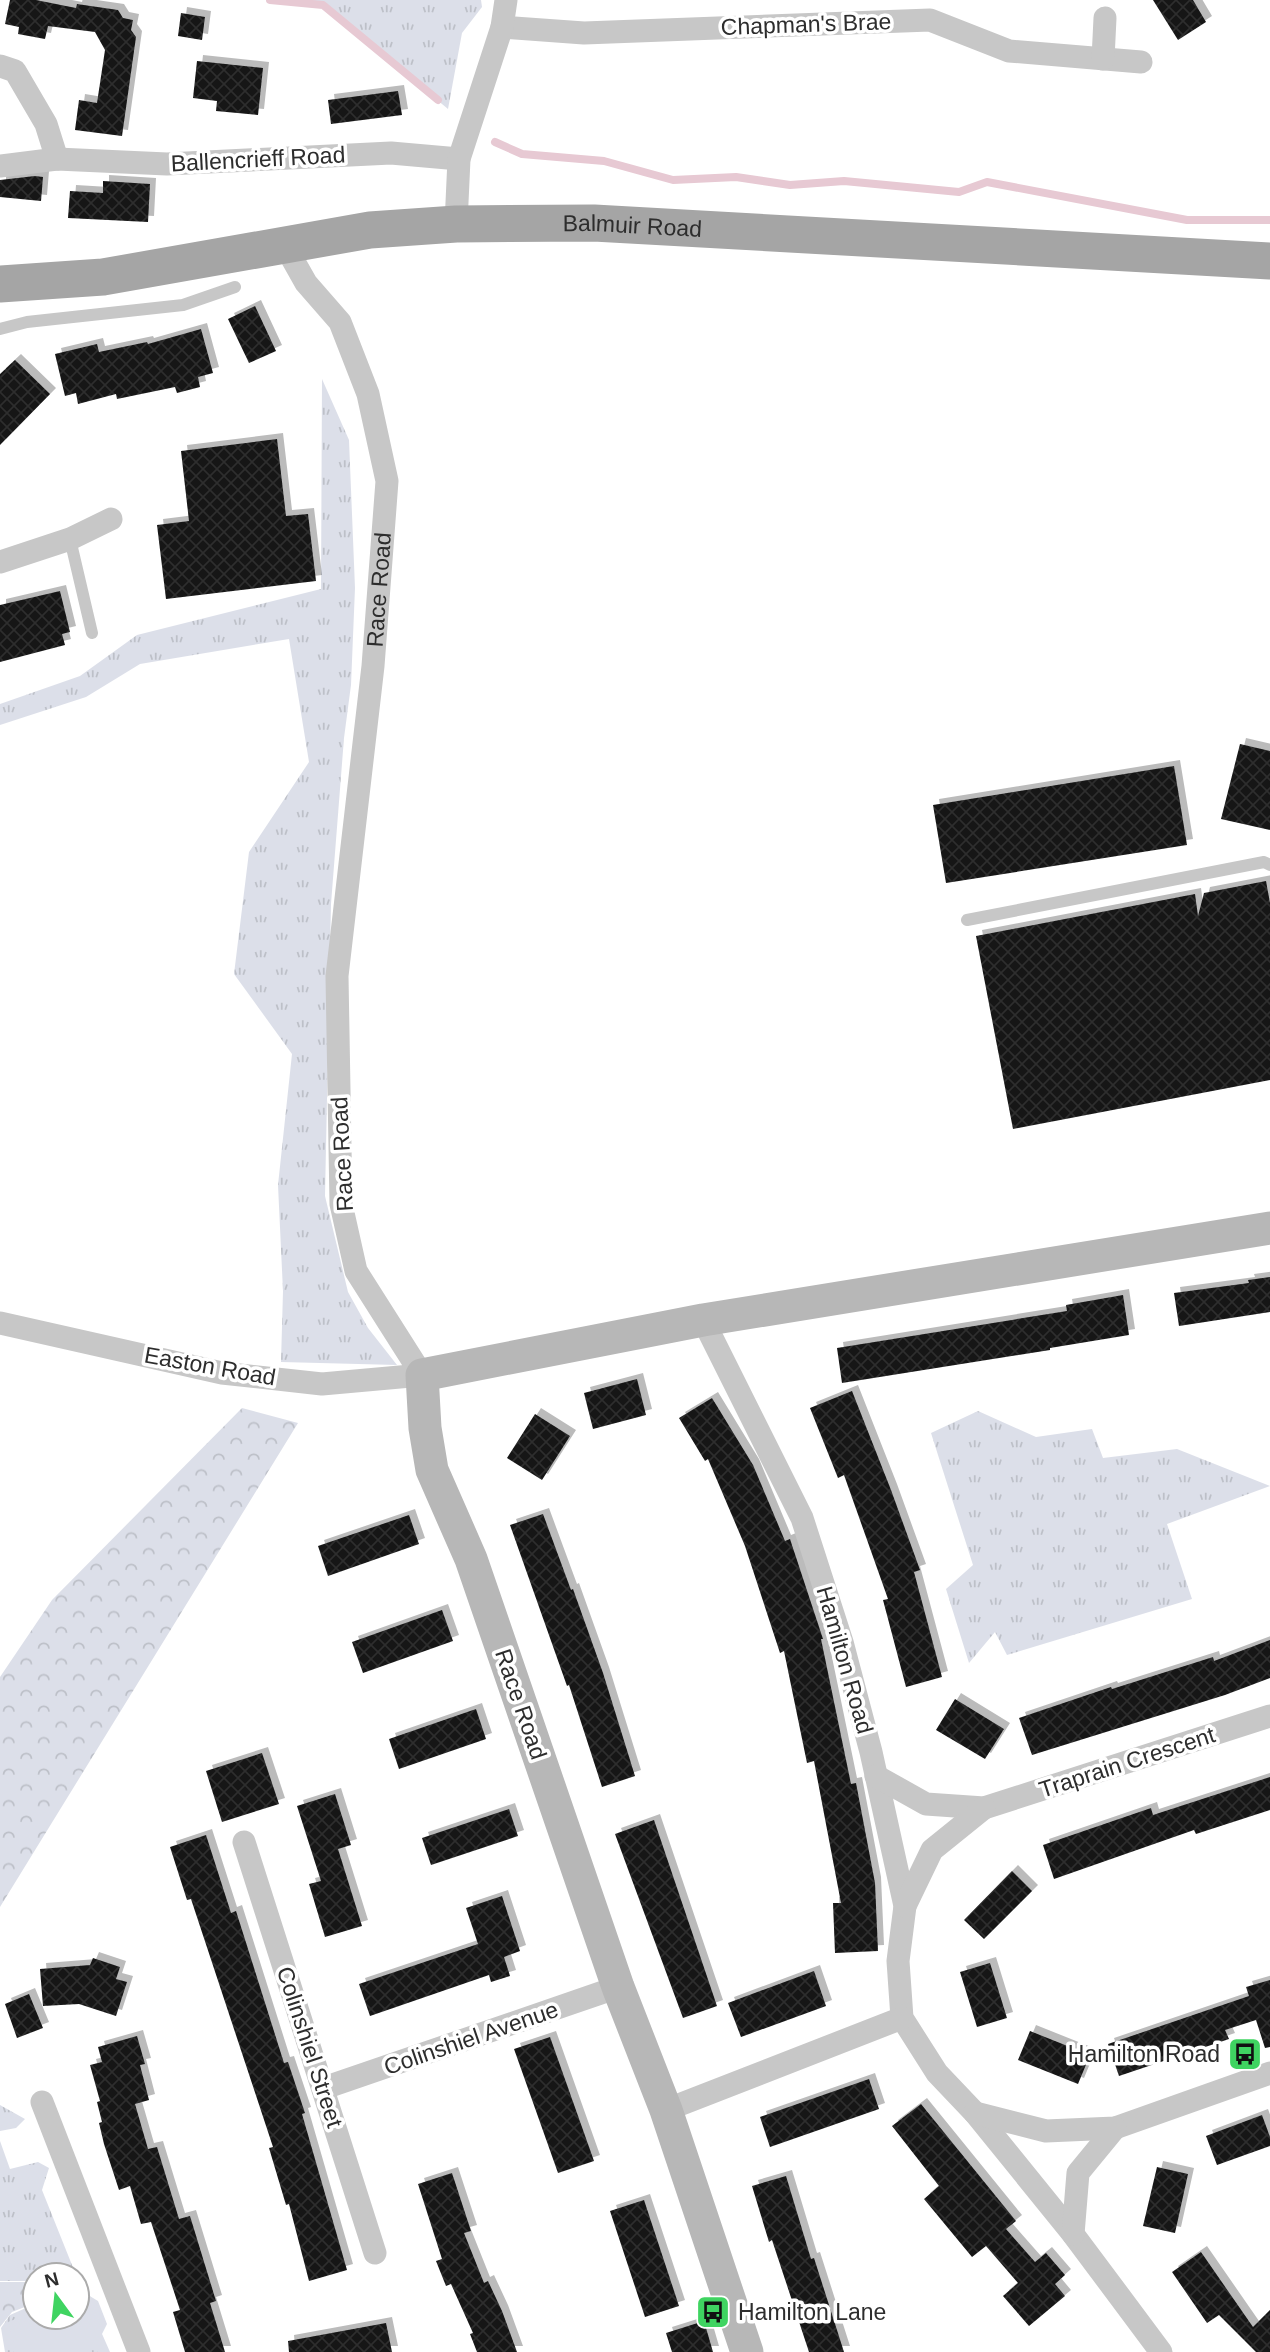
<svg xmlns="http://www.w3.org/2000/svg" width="1270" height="2352" font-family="Helvetica,sans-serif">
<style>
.grass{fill:url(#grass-tufts)}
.forest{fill:url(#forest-crowns)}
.park{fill:#dcdfe9}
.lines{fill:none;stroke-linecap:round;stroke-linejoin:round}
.stream{stroke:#e7c9d3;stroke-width:8}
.building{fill:url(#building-cross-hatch);filter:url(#shadow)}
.lane{stroke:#c7c7c7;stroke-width:12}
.street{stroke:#c7c7c7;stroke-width:23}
.secondary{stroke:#b7b7b7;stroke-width:33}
.primary{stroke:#a5a5a5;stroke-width:37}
.labels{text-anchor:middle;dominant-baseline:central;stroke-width:7;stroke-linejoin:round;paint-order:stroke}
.street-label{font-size:23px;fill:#2d2d2d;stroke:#fff}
.poi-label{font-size:23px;fill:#2d2d2d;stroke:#fff;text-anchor:end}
</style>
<defs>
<pattern id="grass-tufts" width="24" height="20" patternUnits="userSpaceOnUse" patternTransform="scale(1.75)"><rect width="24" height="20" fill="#dcdfe9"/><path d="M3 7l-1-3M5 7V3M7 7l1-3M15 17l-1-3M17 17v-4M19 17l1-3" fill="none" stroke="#bdc0c8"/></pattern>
<pattern id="forest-crowns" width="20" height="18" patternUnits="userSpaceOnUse" patternTransform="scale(1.75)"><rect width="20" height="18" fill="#dcdfe9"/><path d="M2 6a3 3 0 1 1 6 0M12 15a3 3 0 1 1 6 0" fill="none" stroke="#bdc0c8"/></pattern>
<pattern id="building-cross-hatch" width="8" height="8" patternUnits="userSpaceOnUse" patternTransform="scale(1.75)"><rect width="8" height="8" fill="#141414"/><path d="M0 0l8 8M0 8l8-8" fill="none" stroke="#2e2e2e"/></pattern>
<filter id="shadow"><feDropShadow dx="6" dy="-6" stdDeviation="0" flood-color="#0004"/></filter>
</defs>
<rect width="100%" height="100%" fill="#fff"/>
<path class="grass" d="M270,0H481L482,7L462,33L448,109L323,5Z
M322,379L349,440L355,588L351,685L344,738L331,904L325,1196L348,1292L368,1328L397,1365L281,1362L283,1291L278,1185L292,1054L234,974L249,852L309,762L289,639L140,664L86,697L0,725V704L80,676L137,635L321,589Z
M978,1411L1036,1437L1092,1429L1103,1458L1177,1449L1270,1486L1167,1524L1192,1599L1007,1655L995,1632L969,1663L946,1589L973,1565L931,1433Z
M0,2105L25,2119L16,2128L0,2131Z
M0,2141L10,2169L38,2162L49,2168L42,2190L76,2275H35V2281H0Z
M77,2277L110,2352H5L1,2328L10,2315L35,2304V2317H77Z"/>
<path class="forest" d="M242,1408L298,1423L0,1907V1677L52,1600Z
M0,2282H35V2303L12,2312L0,2327Z"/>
<path class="park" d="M83,2292L98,2301L107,2324L99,2340L90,2347L92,2352H17L8,2322L35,2311V2317H77V2294Z"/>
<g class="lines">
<path class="stream" d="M270,0L323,5L438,100
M495,142L522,154L604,161L673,180L736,177L790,185L844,181L959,192L987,182L1187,220H1270"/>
</g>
<path class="building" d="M10,0H36L76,8L77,4L118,10L123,18L133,20L131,30L136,37L122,136L75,130L79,100L97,103L105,50L95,32L48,26L45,39L18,34L19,27L5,24Z
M1153,0H1193L1206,22L1178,40Z
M181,13L205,17L202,40L178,36Z
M197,61L263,68L258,115L216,111L217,101L193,98Z
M398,91L402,115L331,124L328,100Z
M35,176L43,177L41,201L0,197V180Z
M103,181L150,184L148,222L68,218L70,191L103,193Z
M255,306L276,351L249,363L228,319Z
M201,329L213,373L198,377L200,387L177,393L175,387L117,399L116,394L78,404L76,393L65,396L55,354L97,344L99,352L147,342L148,344Z
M15,360L50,394L0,445V374Z
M277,439L286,516L308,514L316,581L166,599L157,525L189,521L181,451Z
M60,591L70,632L62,634L65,645L0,662V605Z
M1240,744L1270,751V830L1221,819Z
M1174,766L1187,845L946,883L933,805Z
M1266,881L1270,903V1080L1013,1129L976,936L1195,894L1198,916L1204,893Z
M1270,1277V1312L1179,1326L1174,1293L1249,1283L1248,1280Z
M1123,1295L1129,1335L1050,1348V1350L842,1383L837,1348L1067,1311L1066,1305Z
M637,1379L646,1415L593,1429L584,1393Z
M852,1391L891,1490L920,1570L914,1572L942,1677L906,1687L883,1600L888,1599L844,1475L838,1478L810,1408Z
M712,1398L753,1465L785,1541L790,1539L823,1639H821L851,1784L856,1783L875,1883L878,1951L835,1953L833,1903H841L814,1761L807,1763L784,1651L780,1653L745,1546L708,1459L705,1461L679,1418Z
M535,1414L570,1436L542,1480L507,1458Z
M543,1514L571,1590L573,1589L603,1673L635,1776L602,1787L569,1685L567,1686L510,1525Z
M409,1515L419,1544L328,1576L318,1546Z
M442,1610L453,1641L363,1673L352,1642Z
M1270,1640V1678L1225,1695L1032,1755L1019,1718L1111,1687L1112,1689L1213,1657L1214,1661Z
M955,1699L1004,1729L985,1759L936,1730Z
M476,1709L486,1739L399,1769L389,1739Z
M262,1753L279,1804L222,1822L206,1771Z
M1270,1777V1810L1196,1834L1194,1830L1054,1879L1043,1845L1151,1808L1153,1815Z
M335,1794L351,1845L338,1849L362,1926L325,1937L309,1884L321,1881L297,1806Z
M509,1809L518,1836L431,1865L422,1838Z
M654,1820L717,2006L683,2018L615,1834Z
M206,1835L231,1913L236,1911L284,2063L288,2062L305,2113L302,2114L347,2270L309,2281L289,2204L286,2205L269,2148L273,2147L191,1899L187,1900L170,1847Z
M1012,1871L1032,1891L984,1939L964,1920Z
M502,1896L520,1951L504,1957L510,1976L491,1982L489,1975L370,2016L359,1984L478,1944L466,1908Z
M93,1958L120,1967L116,1979L127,1982L116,2016L79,2004L43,2006L40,1969L90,1965Z
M990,1963L1007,2018L977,2027L960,1972Z
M814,1971L826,2006L741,2037L728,2003Z
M1270,1980V2047L1265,2048L1256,2020L1225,2030L1229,2039L1119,2076L1108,2044L1249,1996L1246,1987Z
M29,1994L43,2028L17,2038L5,2004Z
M1030,2031L1090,2055L1078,2084L1018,2060Z
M137,2036L145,2064L140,2065L149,2100L135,2104L148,2149L157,2147L179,2219L190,2216L216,2301L210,2303L225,2352H185L173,2312L180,2310L151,2222L141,2224L130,2186L119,2190L104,2144L99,2123L102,2122L97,2102L100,2101L90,2065L102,2062L98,2047Z
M550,2037L594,2161L558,2173L514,2049Z
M869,2079L879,2109L770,2147L760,2117Z
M921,2104L1016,2221L1006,2229L1035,2262L1046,2253L1065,2275L1055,2284L1065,2296L1029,2326L1003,2296L1018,2283L986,2246L972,2257L924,2199L939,2186L892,2126Z
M1262,2115L1270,2137V2146L1217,2165L1206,2136Z
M1157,2167L1188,2174L1175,2233L1143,2226Z
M452,2173L471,2231L464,2233L484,2283L488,2281L502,2311L517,2352H477L470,2334L473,2333L451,2284L446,2286L436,2261L442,2259L418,2184Z
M786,2176L811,2259L814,2258L844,2352H809L772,2240L769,2242L752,2186Z
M644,2200L679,2306L645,2317L610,2211Z
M1201,2252L1253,2327L1270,2310V2352H1256L1219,2315L1207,2323L1172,2272Z
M704,2321L713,2352H672L666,2333Z
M386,2323L392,2352H289L288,2341Z"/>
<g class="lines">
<path class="lane" d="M0,329L27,322L183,305L235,287
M70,539L92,633
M967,920L1264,862L1270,865"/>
<g class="street">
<path d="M502,27L584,33L930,20L1009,51L1141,62"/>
<path d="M1103,59L1105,18"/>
<path d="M0,66L15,71L46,124L57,159"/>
<path d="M0,166L57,159L167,164L391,153L459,159"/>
<path d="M456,224L459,159L502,27L506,0"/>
<path d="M0,562L70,539L111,519"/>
<path d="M703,1320L802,1518L842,1642L871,1752L905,1906L898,1961L902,2018L937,2073L975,2113L1073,2234L1161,2352"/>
<path id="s1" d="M0,1323L222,1373L322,1384L422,1375L356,1271L341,1204L337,976L373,666L387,481L368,394L340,322L306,283L284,244"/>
<path d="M876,1776L926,1804L984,1808L1270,1716"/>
<path d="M244,1842L375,2253"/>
<path d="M905,1906L932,1850L984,1808"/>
<path d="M324,2088L618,1987"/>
<path d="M42,2102L139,2352"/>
<path d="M666,2110L902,2018"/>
<path d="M975,2113L1046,2131L1115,2128L1270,2073"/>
<path d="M1073,2234L1078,2173L1115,2128"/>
</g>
<path class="secondary" d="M747,2352L666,2110L618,1987L471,1559L432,1470L425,1428L422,1375L703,1320L1270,1228"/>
<path class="primary" id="s2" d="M0,284L103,277L370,230L456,224L594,223L1270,261"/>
</g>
<defs>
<g id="bus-square" transform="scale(1.75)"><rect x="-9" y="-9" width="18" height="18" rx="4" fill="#3fd461" stroke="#fff"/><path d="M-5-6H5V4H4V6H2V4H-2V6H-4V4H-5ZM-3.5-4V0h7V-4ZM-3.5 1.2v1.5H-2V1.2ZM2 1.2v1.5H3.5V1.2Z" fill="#111"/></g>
</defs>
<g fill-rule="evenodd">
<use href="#bus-square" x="1245" y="2054"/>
<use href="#bus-square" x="713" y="2312"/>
</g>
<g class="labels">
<g class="street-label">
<text transform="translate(806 24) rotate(-2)">Chapman's Brae</text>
<text transform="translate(258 159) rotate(-3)">Ballencrieff Road</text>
<text stroke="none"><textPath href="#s2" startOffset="637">Balmuir Road</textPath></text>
<text stroke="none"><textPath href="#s1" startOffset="1237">Race Road</textPath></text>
<text transform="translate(342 1154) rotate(-93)">Race Road</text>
<text transform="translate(210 1366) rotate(10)">Easton Road</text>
<text transform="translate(845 1660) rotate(74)">Hamilton Road</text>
<text transform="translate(521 1704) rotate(71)">Race Road</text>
<text transform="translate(1127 1762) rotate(-18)">Traprain Crescent</text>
<text transform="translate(471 2038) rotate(-19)">Colinshiel Avenue</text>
<text transform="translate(310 2047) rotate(72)">Colinshiel Street</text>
</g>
<g class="poi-label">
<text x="1220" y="2054">Hamilton Road</text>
<text x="738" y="2312" text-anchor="start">Hamilton Lane</text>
</g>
</g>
<g transform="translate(56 2296) rotate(345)"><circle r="33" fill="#ffffff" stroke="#ababab" stroke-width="2"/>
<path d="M0-5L12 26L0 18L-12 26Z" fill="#3fd461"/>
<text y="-10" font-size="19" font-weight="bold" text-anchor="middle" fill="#2d2d2d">N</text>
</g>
</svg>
